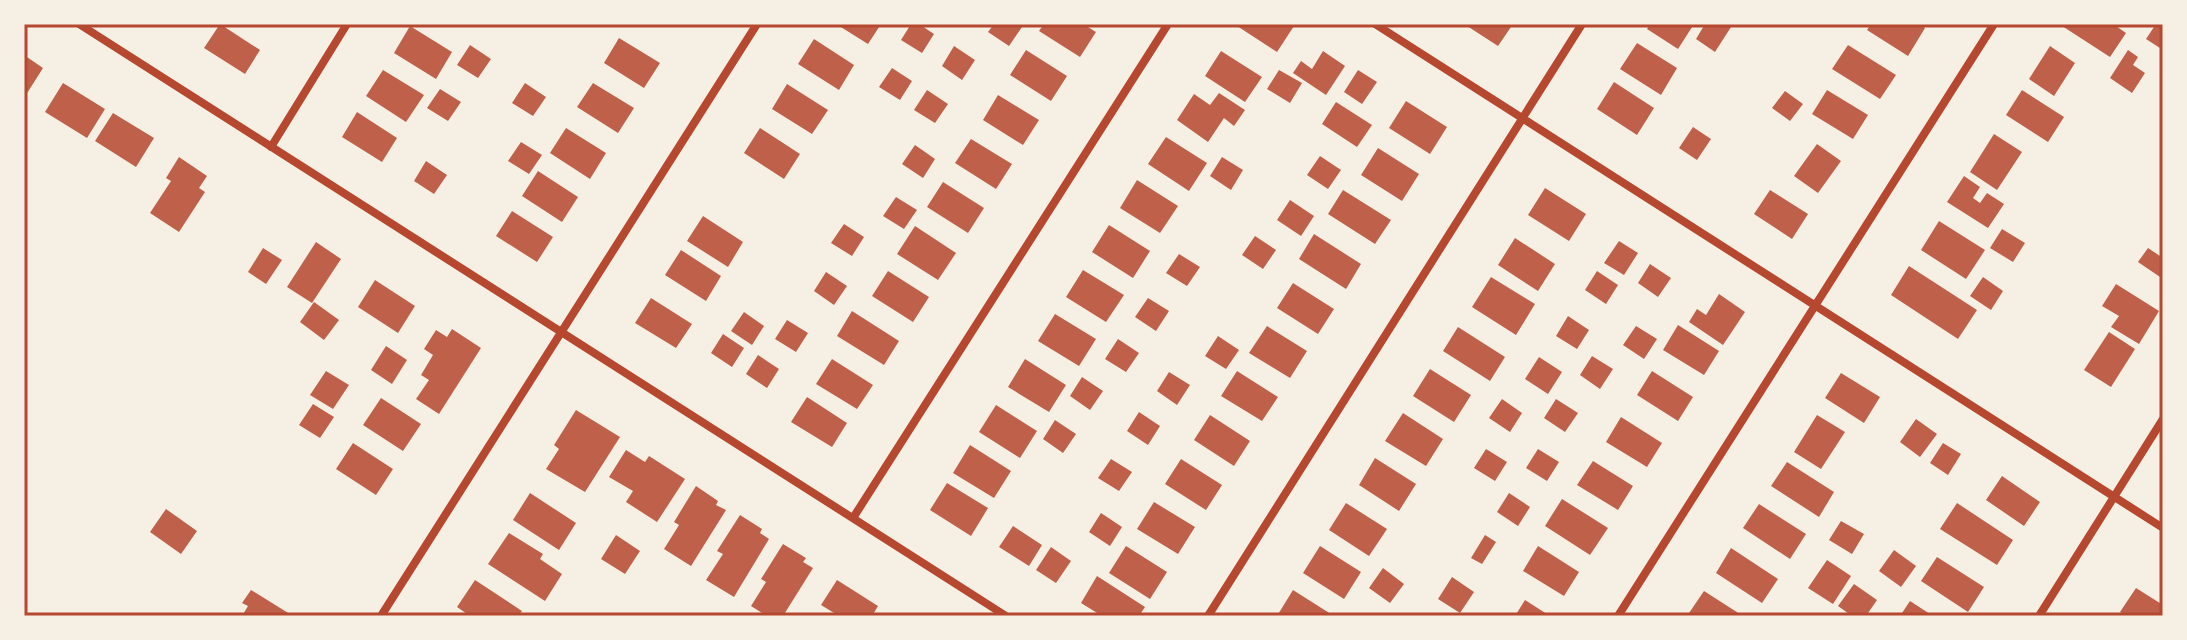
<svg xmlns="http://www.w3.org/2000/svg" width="2187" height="640" font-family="Ubuntu,sans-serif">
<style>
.building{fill:#bf614a}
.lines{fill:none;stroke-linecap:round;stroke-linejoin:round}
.minor{stroke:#b5482f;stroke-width:8}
.neatline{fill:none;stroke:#b5482f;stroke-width:3}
</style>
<rect width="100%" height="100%" fill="#f6efe4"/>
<path class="building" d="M220,24L260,50L245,74L204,48Z
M836,24H881L868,44Z
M911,24H919L934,34L922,53L901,40Z
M994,24H1018L1022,27L1009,46L988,32Z
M1044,24H1083L1096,32L1080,57L1039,31Z
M1234,24H1291L1294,26L1277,52Z
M1464,24H1513L1498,46Z
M1650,24H1694L1678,49L1647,29Z
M1705,24H1727L1731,27L1715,52L1696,39Z
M1871,24H1919L1925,28L1908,56L1867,30Z
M2059,24H2113L2126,33L2110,57Z
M2156,24H2163V50L2146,39Z
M410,26L452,52L436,79L394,53Z
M619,38L660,63L644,88L604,63Z
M814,39L854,65L839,90L798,64Z
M1637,43L1677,68L1661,95L1620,69Z
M470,45L491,59L478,78L457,65Z
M1848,45L1896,75L1880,99L1832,69Z
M954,46L975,60L962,80L942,66Z
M2050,46L2075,63L2054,96L2029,79Z
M1026,50L1067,76L1051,101L1010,75Z
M2128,50L2138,57L2133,65L2145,73L2132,93L2110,78Z
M1221,51L1262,77L1245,102L1205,76Z
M1323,51L1345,66L1326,95L1293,73L1301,61L1312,69Z
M24,55L43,68L24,98Z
M892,68L912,81L900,100L879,87Z
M383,70L424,95L406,122L366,96Z
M1279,70L1302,83L1290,103L1267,89Z
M1358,70L1377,82L1362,104L1344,92Z
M1614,82L1654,108L1637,135L1597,109Z
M63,83L105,109L87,138L45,112Z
M525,83L546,97L533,116L512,103Z
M593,83L634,108L618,133L577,107Z
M787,84L828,110L812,134L772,109Z
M440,89L461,102L448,121L427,108Z
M927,90L948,104L935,123L914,110Z
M1827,90L1868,115L1853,139L1812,114Z
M2022,90L2064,117L2048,142L2006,115Z
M1785,91L1803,104L1790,121L1772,108Z
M1219,93L1245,110L1234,126L1224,118L1208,142L1177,120L1194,94L1210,105Z
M998,95L1039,120L1023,145L983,120Z
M1406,101L1447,127L1430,154L1389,128Z
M1336,102L1372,125L1357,147L1322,124Z
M357,112L397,138L382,162L342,137Z
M113,113L154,138L136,167L95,141Z
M1693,127L1711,139L1697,160L1679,148Z
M566,128L606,153L590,179L550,153Z
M760,128L800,154L784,179L744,153Z
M1994,134L2022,152L1997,190L1970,172Z
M1166,137L1207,163L1189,191L1148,164Z
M971,139L1012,164L996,189L955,163Z
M521,142L542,155L529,174L508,161Z
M1817,144L1841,161L1818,193L1794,176Z
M915,145L935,159L923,178L902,164Z
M1378,148L1419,174L1402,201L1361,175Z
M1320,156L1341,170L1328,189L1307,175Z
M179,157L207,176L199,188L205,192L179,232L150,213L171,181L166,178Z
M1222,157L1243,170L1231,190L1210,176Z
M426,161L447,175L434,194L414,181Z
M538,171L578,197L562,222L522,196Z
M1964,176L1980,187L1973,198L1980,203L1987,193L2004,204L1988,228L1947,202Z
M1137,180L1178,206L1160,233L1120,208Z
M943,182L984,208L968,233L927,207Z
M1545,188L1586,214L1569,241L1528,215Z
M1343,190L1391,220L1375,244L1328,214Z
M1770,190L1808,214L1792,239L1754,214Z
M896,197L917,210L904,229L883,216Z
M1290,200L1314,216L1301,236L1277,220Z
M512,211L553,237L537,262L496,236Z
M703,216L743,242L728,267L687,241Z
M1939,221L1985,250L1966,279L1921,250Z
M844,224L864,237L852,256L831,243Z
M1109,225L1150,251L1133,278L1092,252Z
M915,226L956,253L938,280L897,254Z
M2002,229L2025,243L2013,262L1990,248Z
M1314,234L1361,264L1346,289L1299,259Z
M1255,236L1276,250L1263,269L1242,255Z
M1515,238L1555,264L1538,291L1498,265Z
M1619,241L1638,253L1624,275L1604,263Z
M316,242L341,259L312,303L287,287Z
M263,248L282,260L266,284L248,272Z
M2148,248L2163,258V279L2138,262Z
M681,250L721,276L706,301L665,275Z
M1179,254L1200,267L1187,286L1166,273Z
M1650,264L1671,278L1658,297L1638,283Z
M1909,266L1977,310L1958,339L1891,295Z
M1083,270L1124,295L1106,322L1066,297Z
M888,271L929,297L913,322L872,296Z
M1597,271L1618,285L1606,304L1585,290Z
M826,272L847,286L834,305L814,291Z
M1491,277L1535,304L1516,335L1472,307Z
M1983,277L2003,291L1991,310L1970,296Z
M375,280L415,306L398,333L358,307Z
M1293,283L1334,309L1318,334L1277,308Z
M2116,284L2159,311L2139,344L2111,327L2119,316L2102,306Z
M1719,294L1745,312L1723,345L1689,322L1697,309L1706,315Z
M651,298L692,324L676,348L635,323Z
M1148,298L1169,311L1156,331L1135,317Z
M314,302L339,320L324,340L300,322Z
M852,311L899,341L884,365L837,336Z
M744,312L764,326L752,345L731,331Z
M1055,314L1096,339L1079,366L1038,341Z
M1568,316L1589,330L1577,349L1556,336Z
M787,320L808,333L796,352L775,339Z
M1678,325L1719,351L1704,375L1663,350Z
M1267,326L1307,351L1290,378L1249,353Z
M1636,326L1657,339L1644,359L1623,345Z
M1458,327L1505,357L1490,381L1443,351Z
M452,329L481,348L439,414L416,399L429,380L421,375L433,355L424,349L436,330L447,337Z
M2109,332L2135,349L2111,387L2084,370Z
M723,334L744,348L732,367L711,353Z
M1218,336L1239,350L1226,369L1205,356Z
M1118,339L1139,353L1126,372L1105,359Z
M386,346L407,360L392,384L371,370Z
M758,355L779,369L767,388L746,374Z
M1592,356L1613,369L1600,389L1580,375Z
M1539,357L1562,372L1548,394L1525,379Z
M832,359L873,385L857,409L816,384Z
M1025,359L1066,385L1049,412L1008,387Z
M1430,369L1471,395L1454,422L1413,396Z
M326,371L349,385L333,409L310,395Z
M1237,371L1278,397L1262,421L1221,396Z
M1652,371L1693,397L1678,421L1637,395Z
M1169,372L1190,385L1177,405L1157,391Z
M1841,373L1880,397L1864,423L1825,398Z
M1082,377L1103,391L1090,410L1070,396Z
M807,397L847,423L832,447L791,422Z
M381,398L421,424L403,451L363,425Z
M1502,399L1522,413L1510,432L1489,418Z
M1556,399L1578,413L1565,432L1544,418Z
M313,404L334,417L320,438L299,425Z
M996,405L1037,431L1020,458L979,432Z
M576,410L620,437L585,492L546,469L559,449L554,445Z
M1139,412L1160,426L1148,445L1127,431Z
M1403,413L1443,439L1426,466L1385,441Z
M1210,415L1250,441L1234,466L1194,440Z
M1817,415L1845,432L1821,469L1794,452Z
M1621,417L1662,443L1647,467L1606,442Z
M1916,419L1937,434L1920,457L1900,442Z
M1055,420L1076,434L1063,453L1043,439Z
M353,443L393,469L376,495L336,469Z
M1943,443L1961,454L1948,475L1930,463Z
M970,445L1011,471L994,498L953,473Z
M1486,449L1507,462L1495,481L1474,468Z
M1538,449L1559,462L1547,481L1526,468Z
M626,450L645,462L649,456L685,479L657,522L626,502L633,491L609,477Z
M1375,458L1416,484L1399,511L1359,485Z
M1111,459L1132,472L1119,491L1098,478Z
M1181,459L1222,485L1206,510L1165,484Z
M1593,461L1633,486L1618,510L1577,485Z
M1787,462L1834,492L1819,517L1771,486Z
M2002,476L2040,502L2024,526L1986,500Z
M947,483L988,508L971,536L930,510Z
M696,486L718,501L716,505L726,510L691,566L664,549L679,525L674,522Z
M530,493L576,523L559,550L513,520Z
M1509,493L1530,507L1518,526L1497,512Z
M1562,499L1608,528L1590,555L1545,526Z
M1154,502L1195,527L1178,554L1137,529Z
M1346,503L1387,529L1369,556L1329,530Z
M1957,503L2013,540L1997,565L1940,529Z
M1759,504L1806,534L1790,559L1743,528Z
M166,509L197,531L181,554L150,532Z
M1101,513L1122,527L1110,546L1089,532Z
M740,515L762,529L760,533L769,539L734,597L706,580L723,554L717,551Z
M1841,521L1864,534L1852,554L1829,540Z
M1013,526L1042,545L1029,566L999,547Z
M509,533L543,554L540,559L562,574L545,601L488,564Z
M616,535L640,551L625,574L601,559Z
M1485,535L1496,542L1482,564L1471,558Z
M783,544L806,558L803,562L813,568L783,616H767L751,606L766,582L761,579Z
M1126,546L1167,572L1150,599L1109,573Z
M1320,546L1361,572L1344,599L1303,573Z
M1538,546L1579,572L1564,596L1523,571Z
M1051,547L1071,561L1056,583L1036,570Z
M1731,548L1778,579L1762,603L1716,573Z
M1894,550L1916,566L1901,587L1879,571Z
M1937,557L1984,587L1968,612L1921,581Z
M1827,560L1851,576L1833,604L1808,588Z
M1383,568L1404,584L1390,603L1369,588Z
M1097,576L1145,607L1139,616H1102L1081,603Z
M1452,577L1474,592L1460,613L1438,599Z
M475,580L522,611L518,616H470L457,607Z
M837,580L878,606L872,616H839L821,605Z
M1854,584L1877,600L1866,616H1852L1838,606Z
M2136,588L2163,605V616H2126L2120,612Z
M251,590L293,616H242L248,606L242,603Z
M1293,590L1334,616H1277Z
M1704,591L1743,616H1687Z
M1525,600L1550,616H1515Z
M1910,601L1933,616H1900Z"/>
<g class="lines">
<path class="minor" d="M79,24L1006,616
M1375,24L2163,528
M271,147L347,24
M853,518L1168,24
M381,616L757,24
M1208,616L1582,24
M1618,616L1994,24
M2039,616L2163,419"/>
</g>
<rect width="2187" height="640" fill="none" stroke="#f6efe4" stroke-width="52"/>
<rect x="26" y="26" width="2135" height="588" class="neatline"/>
</svg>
